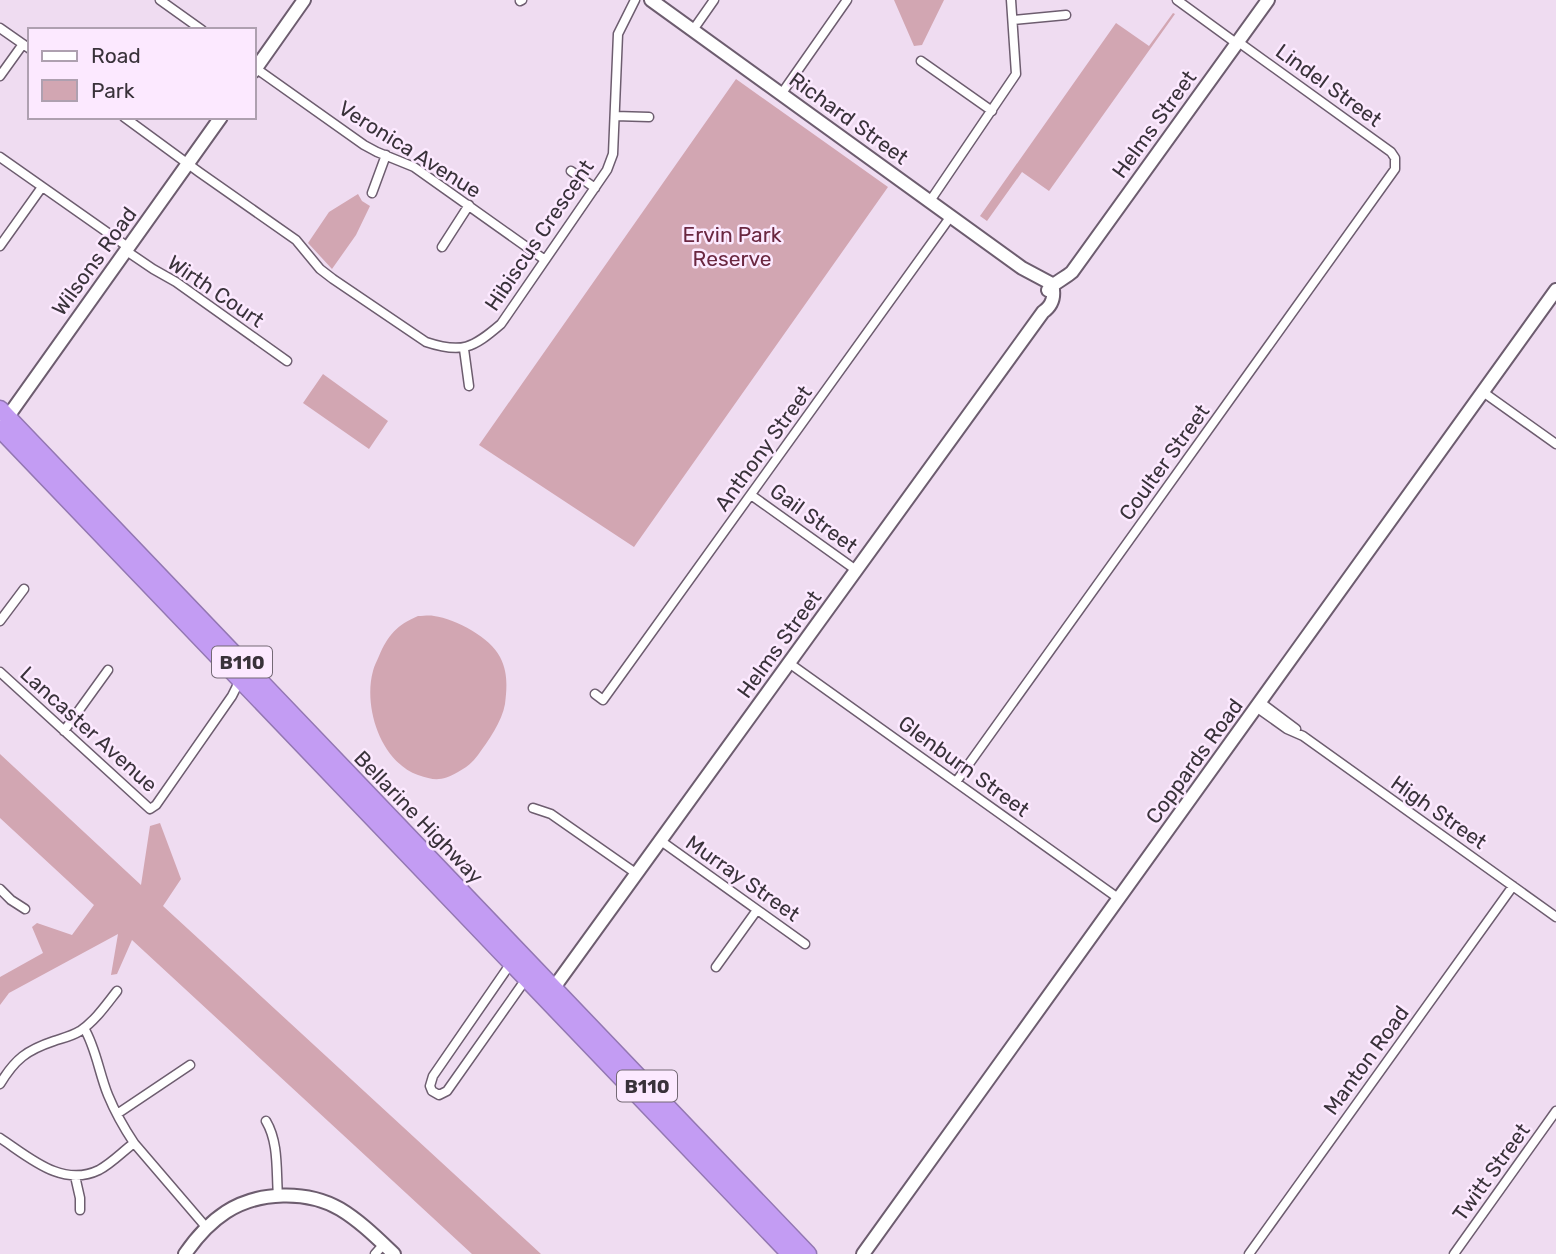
<svg xmlns="http://www.w3.org/2000/svg" width="1556" height="1254" font-family="Rubik,sans-serif">
<style>
.green{fill:#d2a6b2}
.lines{fill:none;stroke-linecap:round;stroke-linejoin:round}
.street-casing{stroke:#6d5d6f;stroke-width:11}
.secondary-casing{stroke:#6d5d6f;stroke-width:16}
.highway-casing{stroke:#9377b2;stroke-width:19}
.street{stroke:#fff;stroke-width:8}
.secondary{stroke:#fff;stroke-width:12}
.highway{stroke:#c39cf3;stroke-width:16}
.labels{text-anchor:middle;dominant-baseline:central;stroke-width:5;stroke-linejoin:round;paint-order:stroke}
.shield{fill:#fce9ff;stroke:#746975;stroke-width:2}
.shield-label{font-size:19px;font-weight:bold;fill:#39323a}
.street-label{font-size:21px;fill:#39323a;stroke:#fce9ff}
.park-label{font-size:21px;fill:#6a2740;stroke:#fce9ff}
</style>
<rect width="100%" height="100%" fill="#efdcf1"/>
<path class="green" d="M894,0H944L922,45L914,46Z
M1173,13L1175,14L1049,191L1022,172L987,221L980,216L1116,23L1149,46Z
M736,79L888,187L634,547L479,445Z
M358,194L362,201L370,206L356,235L332,269L308,243L329,212Z
M323,374L388,421L369,449L303,403Z
M418,616C424,616 429,615 434,616C456,619 491,638 500,657C508,672 507,688 505,704C502,722 488,741 478,755C472,763 467,767 458,772C442,781 435,781 418,775C381,762 363,707 373,671C374,666 377,661 379,656C388,635 397,625 418,616Z
M0,754L141,885L150,826L160,823L181,879L163,906L541,1254H472L132,940L117,974L111,975L118,934L9,993L0,1005V977L43,953L32,927L37,923L72,935L94,905L0,818Z"/>
<g class="lines">
<g class="street-casing">
<path id="street" d="M160,0L202,30
M1177,0L1236,43
M520,1L522,0
M1013,20L1066,15
M0,28L30,49
M693,30L714,0
M921,61L992,111
M254,67L364,145L377,152L414,167L545,260
M0,76L23,44
M782,93L847,0
M615,116L649,117
M124,117L199,172L296,240L320,269L333,279L426,342C462,354 473,348 501,324L607,170L613,154L618,34L635,0
M0,157L128,247
M571,171L595,188
M372,193L386,155
M930,201L1016,74L1011,0
M0,246L42,187
M442,247L469,205
M125,250L153,269L176,282L287,361
M464,349L469,386
M1483,392L1556,444
M751,495L856,570
M0,621L24,589
M789,663L1118,898
M0,672L150,809L156,805L232,696L240,680
M595,694L603,700L951,216
M1260,702L1296,729
M1256,707L1287,729L1303,736L1556,917
M64,731L108,670
M956,782L1395,169V158L1391,152L1237,41
M533,808L551,814L637,874
M661,841L805,944
M0,889L11,900L25,909
M511,963L433,1076L430,1086L432,1091L439,1095L447,1091L526,979
M716,967L757,910
M84,1028C96,1048 99,1073 108,1095C115,1112 124,1128 134,1143L206,1227
M0,1084C15,1059 27,1050 54,1041C63,1038 72,1036 80,1031C95,1021 106,1005 117,991
M117,1114L190,1065
M266,1121C279,1143 276,1171 278,1196
M0,1138C29,1157 62,1188 99,1170C112,1163 122,1152 134,1143
M75,1176L80,1198V1210
M375,1254L384,1244
M1249,1254L1513,886
M1454,1254L1556,1111"/>
</g>
<g class="secondary-casing">
<path id="secondary" d="M651,0L1022,268L1052,284
M254,71L304,0
M1048,290C1051,285 1065,278 1072,272L1268,0
M4,422L221,117
M550,993L1043,312C1053,305 1055,296 1052,284
M185,1254C196,1238 209,1223 226,1212C259,1191 307,1190 340,1209C360,1221 377,1238 394,1254
M863,1254L1556,290"/>
</g>
<g class="highway-casing">
<path id="highway" d="M0,409L808,1254
M0,429L790,1254"/>
</g>
<use href="#street" class="street"/>
<use href="#secondary" class="secondary"/>
<use href="#highway" class="highway"/>
</g>
<g class="labels">
<g class="shield">
<rect x="212" y="646.5" width="60" height="31" rx="5"/>
<rect x="617" y="1070.5" width="60" height="31" rx="5"/>
</g>
<g class="shield-label">
<text x="242" y="662">B110</text>
<text x="647" y="1086">B110</text>
</g>
<g class="street-label">
<text transform="translate(1329 85) rotate(36)">Lindel Street</text>
<text transform="translate(849 118) rotate(36)">Richard Street</text>
<text transform="translate(1154 124) rotate(-54)">Helms Street</text>
<text transform="translate(410 149) rotate(32)">Veronica Avenue</text>
<text transform="translate(539 235) rotate(-56)">Hibiscus Crescent</text>
<text transform="translate(94 261) rotate(-54)">Wilsons Road</text>
<text transform="translate(216 291) rotate(34)">Wirth Court</text>
<text transform="translate(763 448) rotate(-54)">Anthony Street</text>
<text transform="translate(1164 462) rotate(-54)">Coulter Street</text>
<text transform="translate(814 518) rotate(36)">Gail Street</text>
<text transform="translate(779 644) rotate(-54)">Helms Street</text>
<text transform="translate(89 729) rotate(42)">Lancaster Avenue</text>
<text transform="translate(1194 761) rotate(-54)">Coppards Road</text>
<text transform="translate(964 766) rotate(36)">Glenburn Street</text>
<text transform="translate(1439 812) rotate(35)">High Street</text>
<text transform="translate(419 817) rotate(46)">Bellarine Highway</text>
<text transform="translate(743 878) rotate(35)">Murray Street</text>
<text transform="translate(1366 1060) rotate(-54)">Manton Road</text>
<text transform="translate(1491 1172) rotate(-54)">Twitt Street</text>
</g>
<g class="park-label">
<text x="732" y="234">Ervin Park<tspan x="732" dy="24">Reserve</tspan></text>
</g>
</g>
<rect x="28" y="28" width="228" height="91" fill="#fce9ff" stroke="#aea0b0" stroke-width="2"/>
<rect x="42" y="51" width="35" height="10" fill="#ffffff" stroke="#aea0b0" stroke-width="2"/>
<text x="91" y="63" font-size="21" fill="#39323a">Road</text>
<rect x="42" y="80" width="35" height="21" fill="#d2a6b2" stroke="#aea0b0" stroke-width="2"/>
<text x="91" y="98" font-size="21" fill="#39323a">Park</text>
</svg>
